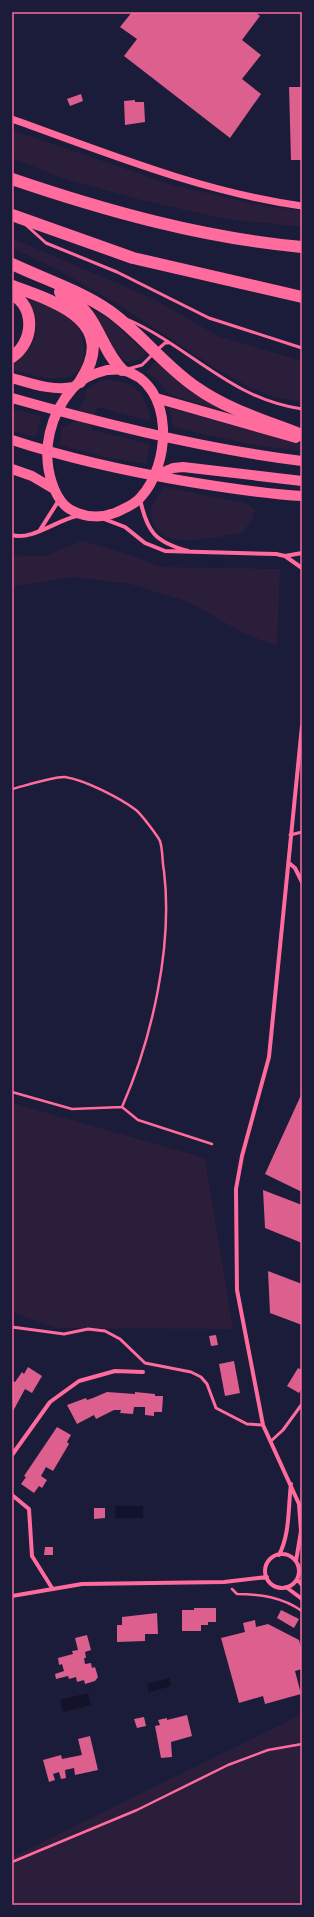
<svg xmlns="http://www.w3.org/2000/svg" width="314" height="1917" font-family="Roboto,sans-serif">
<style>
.green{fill:#2a1e3b}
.water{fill:#12122b}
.building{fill:#dd5f8e}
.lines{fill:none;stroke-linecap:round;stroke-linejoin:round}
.path{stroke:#ff6b9d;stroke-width:2.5}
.service{stroke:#ff6b9d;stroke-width:3}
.minor{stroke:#ff6b9d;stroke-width:4}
.tertiary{stroke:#ff6b9d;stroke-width:7}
.primary{stroke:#ff6b9d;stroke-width:10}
.motorway{stroke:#ff6b9d;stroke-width:12}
.neatline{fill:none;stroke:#ff6b9d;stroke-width:1.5}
</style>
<rect width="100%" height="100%" fill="#1b1b3a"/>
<path class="green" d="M12,130L173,185L254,204L302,211V227L225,219L145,201L62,178L12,158Z
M12,238L154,299L218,336L302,361V402L273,397L251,388L220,371L122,307L58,270L12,248Z
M23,294C42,301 61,308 76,323C82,330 84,344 84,352C84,393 35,376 12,370V363C40,346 44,319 23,294Z
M94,311L113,322L146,353C140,361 134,363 124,361L113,347Z
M155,361L193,393L233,414L168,394L156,379L146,372Z
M106,380C135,379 146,395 151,421L97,407L91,430L150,444L146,464L105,457L59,445L62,427L72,423L86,396V390L98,382Z
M169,408L302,445V451L254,445L173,427Z
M12,409L41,416L36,437L12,431Z
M164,487L245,503L255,509L253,519L242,533C219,536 164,552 153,523C151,518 150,513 151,508C154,501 160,493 164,487Z
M82,541L124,553L162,567L280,569L277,646L245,634L188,602L130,584L74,577L12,587V555L44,556Z
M12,1103L205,1158L233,1329L56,1328L12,1312Z
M302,1714V1905H12V1857Z"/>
<path class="water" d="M115,1506H143V1518H115Z
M169,1678L171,1686L149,1692L147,1684Z
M88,1693L91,1705L63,1712L60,1700Z"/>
<path class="building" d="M132,12H255L260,16L242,40L261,55L242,79L261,94L230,138L124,56L137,39L120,27Z
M289,87H302V160H291Z
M81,94L83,101L70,106L67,99Z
M135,100V102H144L145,122L125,125L124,101Z
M302,1093V1192L265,1174Z
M263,1190L302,1205V1243L265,1228Z
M268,1271L302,1284V1325L270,1313Z
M216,1335L218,1345L211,1346L209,1336Z
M234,1361L240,1393L225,1396L219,1364Z
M28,1367L42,1376L32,1393L25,1389L12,1413V1381L15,1382L22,1372L24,1374Z
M298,1368L302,1370V1388L299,1393L287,1386Z
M107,1392L135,1394V1392L155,1394V1396H163L162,1412H154V1416L145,1415V1407H134L133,1414L120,1413L121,1410H114L96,1419L94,1415L77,1424L67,1405L86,1398L87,1400L93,1398Z
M57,1427L71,1435L67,1442L69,1444L53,1471L46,1467L41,1476L47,1480L42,1488L39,1486L34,1493L21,1484L26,1477L24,1476Z
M94,1508H105V1518L94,1519Z
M45,1547H53V1555H44Z
M194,1608H216V1622H208V1625H201V1631H182V1610H194Z
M281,1610L299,1619L294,1628L277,1618Z
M157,1613L158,1634H145V1641L117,1642V1625H122V1617Z
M255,1620L256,1627L268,1624L299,1640L302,1651V1669L295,1671L301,1694L265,1704L263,1696L239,1703L221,1638L245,1632L243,1623Z
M87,1635L91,1650L85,1652L86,1658H84L85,1664L91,1663L92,1668L95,1667L98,1677L95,1681L85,1684L84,1680L77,1682L76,1677L69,1679L68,1676L56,1679L55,1674L64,1671L62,1664L59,1665L58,1658L73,1654L72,1651L78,1650L75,1638Z
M187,1715L192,1736L171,1742L172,1757L161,1758L155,1726L160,1725L158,1720L167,1718V1720Z
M144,1717L146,1726L137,1728L134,1719Z
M90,1736L98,1770L75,1775L74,1768L65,1770L66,1778L61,1779L59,1772L53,1774L55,1780L49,1782L43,1760L61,1755L62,1759L82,1755L78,1739Z"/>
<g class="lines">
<path class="path" d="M12,789C24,786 55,776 65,777C85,780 120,798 136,810C141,814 157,835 160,841C163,850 162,862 164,871C173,946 152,1039 122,1107L72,1109L12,1092
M122,1107L138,1120L212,1144
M232,1589L237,1594C260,1594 282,1597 302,1611
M12,1862L137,1810L228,1765L268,1750L302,1744"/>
<path class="service" d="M26,225L46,243L117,272L209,318L302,348
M129,320C191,348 231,399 302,409
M157,350L165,343H168
M128,369L142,365L153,354
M290,835L302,832
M12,1327L64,1334L88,1329L105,1331L120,1339L145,1363L191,1372L201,1377L207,1384L216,1408L247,1424L263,1425
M271,1441L283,1430L302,1404"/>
<path class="minor" d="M140,499C147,532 155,542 188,551
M104,519L125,527L145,543L165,551L276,554L285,556L302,568
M40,530L59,500
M12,535C31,541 57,520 77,516
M285,556L302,553
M289,863L295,868L302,882
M12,1455L50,1402L79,1381L115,1371L143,1372
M12,1495L29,1509L32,1556L52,1588
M265 1571a17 17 0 1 1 34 0a17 17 0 1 1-34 0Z
M279,1555C290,1534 288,1508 291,1484
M296,1561L301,1531L299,1504L263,1425L237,1290L236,1189L242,1156L269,1057L302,726
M297,1579L302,1585
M286,1587L302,1599
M12,1596L82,1584L224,1582L267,1577"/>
<path class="tertiary" d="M12,119C107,153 202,192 302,206"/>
<path class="primary" d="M107,370C112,370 118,369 122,370C176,383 171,466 140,498C134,505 125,508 117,512C103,518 87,518 73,511C62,506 56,495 52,483C41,450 50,414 73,388C82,378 95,373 107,370Z
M12,378C33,384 52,391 74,387
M12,398C107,425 204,449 302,461
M156,398L296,438
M12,440C70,459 130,472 190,482C227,488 264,494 302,496
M12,469L32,476L54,489
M154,476L173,468L183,467L302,481"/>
<path class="motorway" d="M12,179C106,211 203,238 302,247
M12,215L133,258L302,297
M12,264C44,279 78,290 108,310C140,332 164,366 197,388C228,410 267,421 302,435
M12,286C57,302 120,322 80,382
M60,292C70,298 81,305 88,315C101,333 106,354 122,370
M12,294C36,308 34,342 12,357"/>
</g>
<rect width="314" height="1917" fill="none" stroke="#1b1b3a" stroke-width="26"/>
<rect x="13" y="13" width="288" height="1891" class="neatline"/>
</svg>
